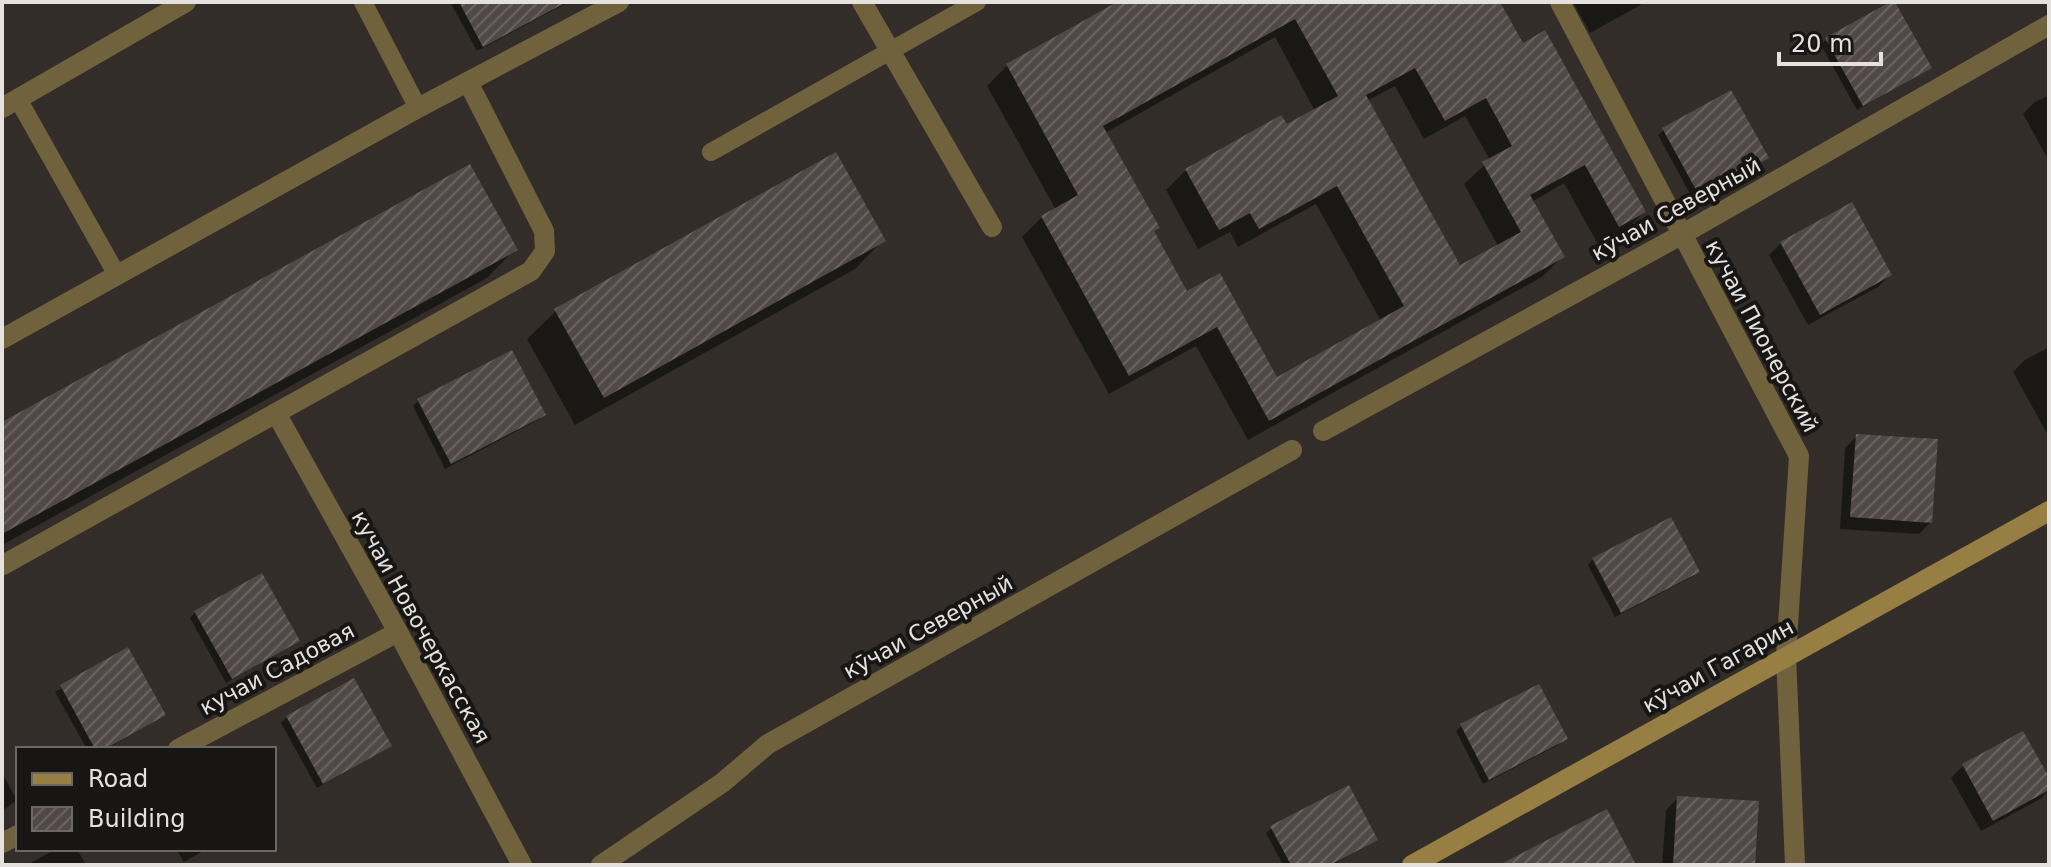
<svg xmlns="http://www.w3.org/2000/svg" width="2051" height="867" font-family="'DejaVu Sans',sans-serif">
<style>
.shadow{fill:#0007;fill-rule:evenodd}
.building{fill:url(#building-hatch);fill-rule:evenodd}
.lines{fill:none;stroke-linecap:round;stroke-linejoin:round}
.service{stroke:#71623e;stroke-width:18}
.minor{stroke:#71623e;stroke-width:20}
.secondary{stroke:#977f44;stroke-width:20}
.labels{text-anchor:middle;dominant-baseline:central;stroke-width:8;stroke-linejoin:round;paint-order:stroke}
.street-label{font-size:22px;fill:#e4e1de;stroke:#181614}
</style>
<defs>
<pattern id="building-hatch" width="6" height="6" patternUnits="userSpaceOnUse" patternTransform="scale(2)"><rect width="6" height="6" fill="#514947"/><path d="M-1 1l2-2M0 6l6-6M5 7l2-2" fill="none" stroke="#6a6361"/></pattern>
</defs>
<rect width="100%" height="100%" fill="#322d29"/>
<path class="shadow" d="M450,2H569L477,51Z
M1122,2H1498L1522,46L1644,212L1624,232L1599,246L1564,183L1532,202L1562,257L1542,277L1248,440L1196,346L1109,394L1022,237L1042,217L1056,210L987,86L1007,66ZM1275,37L1315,111L1286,127L1186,170L1166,190L1198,249L1230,232L1238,247L1316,204L1381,321L1276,379L1186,294L1152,233L1105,133ZM1395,86L1424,139L1465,116L1490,160L1464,184L1498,246L1460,268L1367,101Z
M1573,2H1646L1590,33Z
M1826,40L1929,68L1857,110L1821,45Z
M2049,95V161L2023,114L2035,102Z
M1664,130L1766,158L1694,201L1658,135Z
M883,240L855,269L575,425L527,339L556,311Z
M1781,243L1890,275L1878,287L1808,325L1769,255Z
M515,249L487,278L2,545V424Z
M2049,347V437L2013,372L2025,360Z
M418,401L544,414L538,420L445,469L413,406Z
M1857,436L1931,522L1919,534L1840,529L1845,448Z
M1593,559L1697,572L1692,577L1615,617L1588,565Z
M195,612L298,641L226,683L190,618Z
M128,650L164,715L107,749H87L55,692Z
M287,717L389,746L317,788L281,723Z
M1461,726L1565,738L1560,744L1483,784L1456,731Z
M2023,733L2049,781V790L2040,799L1981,831L1951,778L1963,766Z
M2,773L17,800L2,811Z
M1678,798L1753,865H1662L1666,810Z
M1272,828L1376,840L1332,865H1283L1266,833Z
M56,849H77L86,865H27Z
M176,849H207L184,862Z"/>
<path class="building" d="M459,2H567L483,47Z
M1117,2H1500L1523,43L1545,30L1646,212L1619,227L1585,165L1530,195L1565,257L1269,421L1217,327L1129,376L1041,216L1078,195L1006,64ZM1295,19L1338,96L1287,124L1281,115L1185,169L1219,230L1250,213L1259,229L1337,186L1404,306L1277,377L1220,273L1187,291L1154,231L1160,228L1103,126ZM1415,68L1445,121L1486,98L1512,146L1482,162L1521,232L1460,265L1366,95Z
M1890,2H1895L1932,68L1863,106L1825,38Z
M1731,90L1769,158L1700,197L1662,128Z
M836,152L886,241L604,398L554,309Z
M470,164L518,250L2,534V422Z
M1852,202L1892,275L1820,315L1780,242Z
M512,350L546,415L451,464L417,399Z
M1856,434L1938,439L1932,523L1850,517Z
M1671,517L1700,572L1621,613L1592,558Z
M262,573L300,641L232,679L194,611Z
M128,647L166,715L105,749H95L60,685Z
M354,678L392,746L323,784L286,716Z
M1539,684L1568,739L1489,780L1460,724Z
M2023,731L2049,777V790L1993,821L1962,764Z
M1349,785L1378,840L1330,865H1291L1270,826Z
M1677,796L1759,801L1755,865H1673Z
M1607,809L1636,865H1499Z"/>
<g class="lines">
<path class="service" d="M363,2L418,108
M18,99L117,275
M711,152L977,2"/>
<path class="minor" d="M862,2L992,227
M1560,2L1799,456L1786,656L1795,865
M2,108L186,2
M2,339L418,108L619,2
M276,413L398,632L522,865
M1323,431L1681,235L2049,25
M3,565L531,271L545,251L544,231L468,82
M178,749L398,632
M2,843L18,835
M601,865L722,783L768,744L1292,450"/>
<path class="secondary" d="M1412,865L2049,511"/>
</g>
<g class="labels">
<g class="street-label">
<text transform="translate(1676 209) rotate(-29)">кӯчаи Северный</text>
<text transform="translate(1762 336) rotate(62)">кучаи Пионерский</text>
<text transform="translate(421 627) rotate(61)">кучаи Новочеркасская</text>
<text transform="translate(928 627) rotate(-29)">кӯчаи Северный</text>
<text transform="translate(1718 666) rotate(-29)">кӯчаи Гагарин</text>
<text transform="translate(277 669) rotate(-28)">кучаи Садовая</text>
</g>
</g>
<rect width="2051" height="867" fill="none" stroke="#e4e1de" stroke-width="8"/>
<rect x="16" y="747" width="260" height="104" fill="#181614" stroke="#6a6765" stroke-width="2"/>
<rect x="32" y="773" width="40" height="12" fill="#977f44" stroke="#6a6765" stroke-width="2"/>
<text x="88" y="787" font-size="24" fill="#e4e1de">Road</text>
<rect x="32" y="807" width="40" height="24" fill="url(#building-hatch)" stroke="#6a6765" stroke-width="2"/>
<text x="88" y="827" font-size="24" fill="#e4e1de">Building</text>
<path d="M1779 52v12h102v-12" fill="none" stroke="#e4e1de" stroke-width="4"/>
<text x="1791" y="52" font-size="24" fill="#e4e1de" stroke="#181614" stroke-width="6" paint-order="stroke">20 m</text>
</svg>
